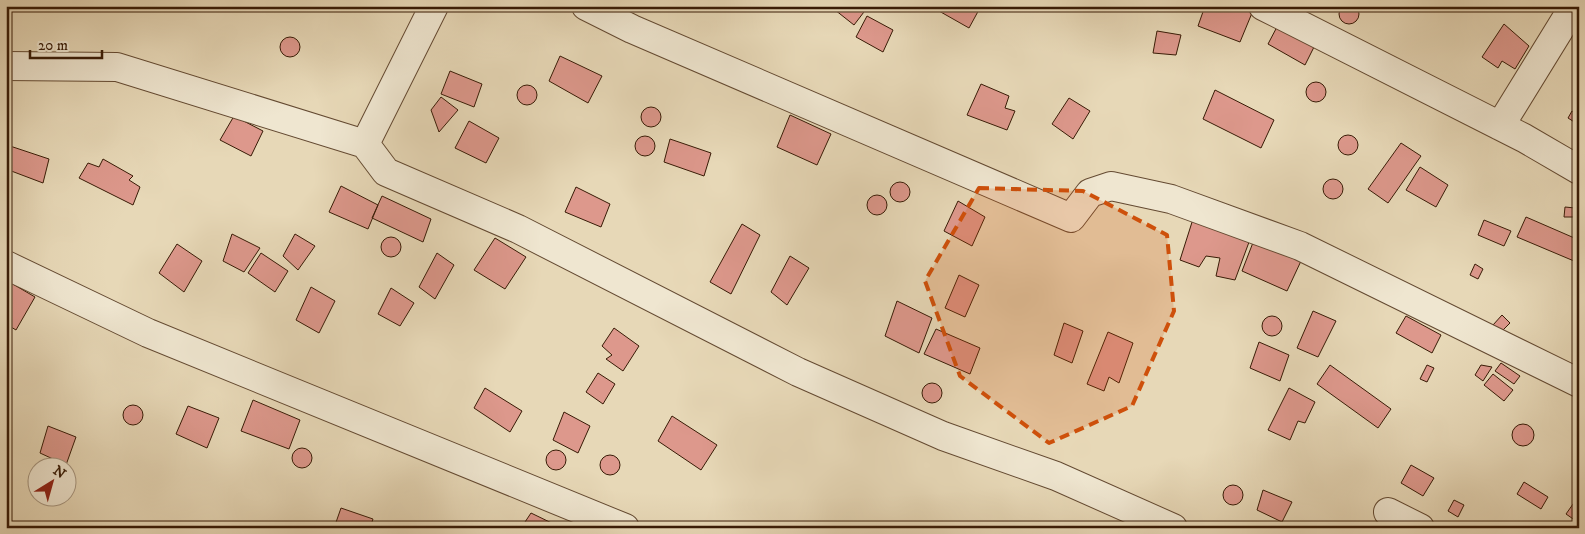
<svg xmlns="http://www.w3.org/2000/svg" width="1585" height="534" font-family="'IM FELL DW Pica',serif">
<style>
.building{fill:#dd988c;stroke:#381b06}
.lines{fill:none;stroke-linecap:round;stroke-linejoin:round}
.street-casing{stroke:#644a32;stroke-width:30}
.street{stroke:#efe6d0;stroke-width:28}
.marked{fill:#ce500b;fill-opacity:0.2;stroke:#ce500b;stroke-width:4;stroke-dasharray:10 6;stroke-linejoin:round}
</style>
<rect width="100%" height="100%" fill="#e7d8b7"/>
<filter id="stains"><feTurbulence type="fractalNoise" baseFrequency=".004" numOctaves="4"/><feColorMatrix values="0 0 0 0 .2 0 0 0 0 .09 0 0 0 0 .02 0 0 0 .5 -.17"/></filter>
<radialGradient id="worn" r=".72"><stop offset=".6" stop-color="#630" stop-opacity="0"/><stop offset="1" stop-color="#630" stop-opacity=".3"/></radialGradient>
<path class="building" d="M1339 14a10 10 0 1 1 20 0a10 10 0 1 1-20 0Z
M830,6H865L867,8L854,25Z
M942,6H981L969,28L939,11Z
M1205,6H1238L1252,13L1240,42L1198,26Z
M867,16L893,30L883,52L856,37Z
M1504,24L1529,46L1515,69L1502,61L1498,68L1482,57Z
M1278,25L1315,45L1305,65L1268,44Z
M1157,31L1181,35L1176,55L1153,53Z
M280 47a10 10 0 1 1 20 0a10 10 0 1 1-20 0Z
M560,56L602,76L588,103L549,81Z
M450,71L482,84L474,107L441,94Z
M1306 92a10 10 0 1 1 20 0a10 10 0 1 1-20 0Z
M981,84L1009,96L1005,108L1015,111L1007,130L967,115Z
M517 95a10 10 0 1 1 20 0a10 10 0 1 1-20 0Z
M1215,90L1274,120L1261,148L1203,119Z
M441,97L458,110L439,132L431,110Z
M1069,98L1090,111L1073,139L1052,124Z
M641 117a10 10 0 1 1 20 0a10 10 0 1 1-20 0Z
M1572,111L1579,115V125L1568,118Z
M790,115L831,134L817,165L777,147Z
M234,116L263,131L251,156L220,140Z
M469,121L499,138L486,163L455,148Z
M1338 145a10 10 0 1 1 20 0a10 10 0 1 1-20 0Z
M635 146a10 10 0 1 1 20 0a10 10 0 1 1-20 0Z
M670,139L711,153L704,176L664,162Z
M1401,143L1421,156L1388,203L1368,189Z
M10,146L49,159L43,183L6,169Z
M103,159L133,176L129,180L140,187L133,205L79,178L88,163L99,167Z
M1420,167L1448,185L1436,207L1406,190Z
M1323 189a10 10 0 1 1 20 0a10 10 0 1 1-20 0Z
M890 192a10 10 0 1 1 20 0a10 10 0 1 1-20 0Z
M341,186L378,205L368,229L329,212Z
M576,187L610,204L601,227L565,212Z
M867 205a10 10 0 1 1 20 0a10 10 0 1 1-20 0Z
M382,196L431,219L423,242L372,218Z
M958,201L985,217L972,246L944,231Z
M1565,207L1575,208L1574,217H1564Z
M1526,217L1579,240V250L1574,261L1517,237Z
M1193,219L1252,234L1235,280L1216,276L1220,258L1206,256L1199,267L1180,260Z
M1484,220L1511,231L1504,246L1478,235Z
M742,224L760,235L731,294L710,282Z
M232,234L260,248L244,272L223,261Z
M295,234L315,246L298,270L283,256Z
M381 247a10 10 0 1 1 20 0a10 10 0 1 1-20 0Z
M495,238L526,257L505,289L474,270Z
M1254,240L1301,261L1287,291L1242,271Z
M177,244L202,261L184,292L159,273Z
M261,253L288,271L275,292L248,273Z
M437,253L454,265L435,299L419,287Z
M790,256L809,268L787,305L771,292Z
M1475,264L1483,269L1478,279L1470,275Z
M959,275L979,285L965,317L945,308Z
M6,280L35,297L16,330L6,324Z
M311,287L335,301L319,333L296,320Z
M391,288L414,303L400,326L378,314Z
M897,301L932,318L919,353L885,336Z
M1313,311L1336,321L1318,357L1297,348Z
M1502,315L1510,323L1501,332L1493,325Z
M1262 326a10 10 0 1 1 20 0a10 10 0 1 1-20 0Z
M1406,316L1441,335L1432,353L1396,333Z
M1064,323L1083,331L1072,363L1054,355Z
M614,328L639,346L623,371L606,359L612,355L602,346Z
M936,329L980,348L970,374L924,354Z
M1108,332L1133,343L1119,383L1109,377L1104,391L1087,384Z
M1259,342L1289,355L1280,381L1250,368Z
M1501,363L1520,376L1514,384L1495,371Z
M1330,365L1391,409L1378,428L1317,384Z
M1427,365L1434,368L1427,382L1420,379Z
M1481,365L1492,367L1483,381L1475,375Z
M598,373L615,384L603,404L586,392Z
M1493,374L1513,390L1504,401L1484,385Z
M922 393a10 10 0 1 1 20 0a10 10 0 1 1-20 0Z
M485,388L522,411L510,432L474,408Z
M1289,388L1315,402L1305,423L1298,421L1290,440L1268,430Z
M253,400L300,420L289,449L241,431Z
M123 415a10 10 0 1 1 20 0a10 10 0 1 1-20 0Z
M188,406L219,418L207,448L176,434Z
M564,412L590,426L578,453L553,440Z
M672,416L717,445L701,470L658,441Z
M1512 435a11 11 0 1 1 22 0a11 11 0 1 1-22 0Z
M48,426L76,437L66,465L40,453Z
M292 458a10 10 0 1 1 20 0a10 10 0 1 1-20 0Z
M546 460a10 10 0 1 1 20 0a10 10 0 1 1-20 0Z
M600 465a10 10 0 1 1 20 0a10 10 0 1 1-20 0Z
M1411,465L1434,478L1423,496L1401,483Z
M1524,482L1548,497L1541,509L1517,494Z
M1223 495a10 10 0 1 1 20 0a10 10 0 1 1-20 0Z
M1263,490L1292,502L1282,522L1257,510Z
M1578,497L1579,498V523L1566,514Z
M1454,500L1464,505L1458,517L1448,511Z
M341,508L373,519L370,528H334Z
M531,513L562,528H521Z"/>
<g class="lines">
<g class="street-casing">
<path id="street" d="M586,6L632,29L1071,218L1090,193L1111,186L1171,199L1300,246L1579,383
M1263,6L1524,138L1579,170
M6,66L117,67L365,144L386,172L518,229L798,372L943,436L1056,476L1173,528
M1500,126L1574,6
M365,144L434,6
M6,265L148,333L625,528
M1388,512L1420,528"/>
</g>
<use href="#street" class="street"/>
</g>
<path class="marked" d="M979,188L1083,191L1167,235L1174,311L1132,406L1049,443L960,376L925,281Z"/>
<rect width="1585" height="534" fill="none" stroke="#e7d8b7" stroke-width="25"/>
<rect x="8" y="8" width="1570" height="519" fill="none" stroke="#381b06" stroke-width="2.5"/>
<rect x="12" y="12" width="1560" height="509" fill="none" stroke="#381b06"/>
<g transform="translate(52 482) rotate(37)"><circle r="24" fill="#efe6d0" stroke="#a6957f"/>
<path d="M0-4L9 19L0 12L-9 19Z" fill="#8f2418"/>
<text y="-8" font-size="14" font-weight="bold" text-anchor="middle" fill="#381b06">N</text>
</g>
<path d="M30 50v8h72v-8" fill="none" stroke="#381b06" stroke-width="2.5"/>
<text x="38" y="50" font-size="15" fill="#381b06" stroke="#efe6d0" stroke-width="4" paint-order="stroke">20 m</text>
<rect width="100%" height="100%" filter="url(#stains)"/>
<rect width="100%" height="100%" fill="url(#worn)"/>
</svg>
